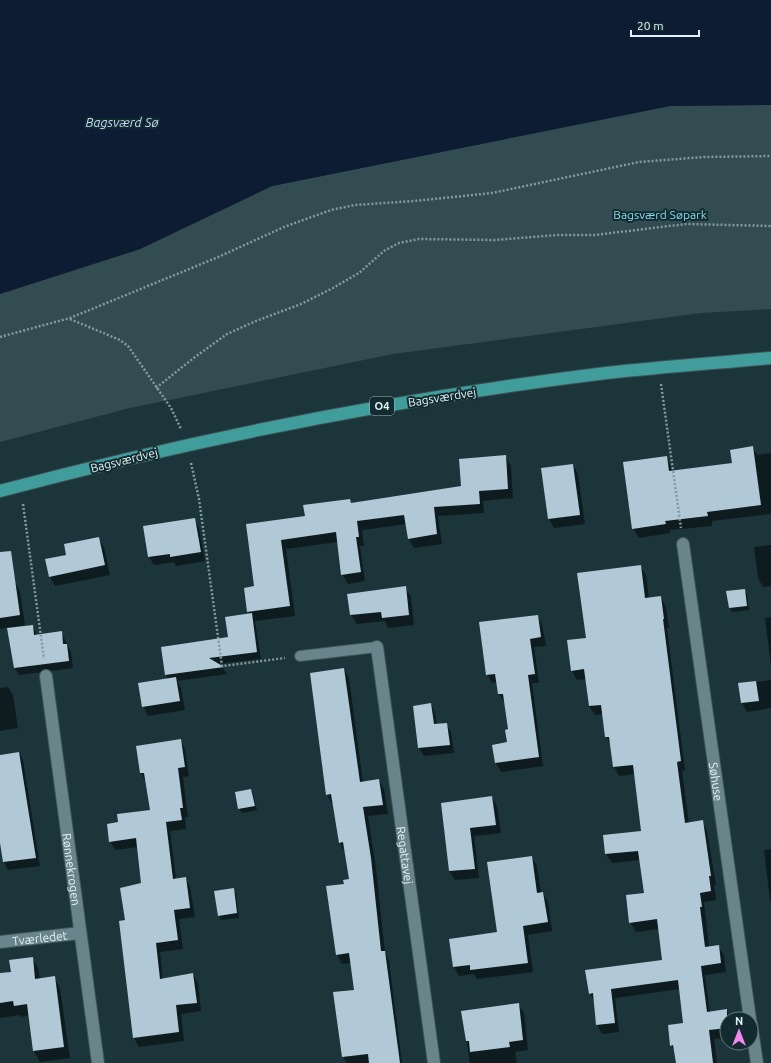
<svg xmlns="http://www.w3.org/2000/svg" width="771" height="1063" font-family="Ubuntu,sans-serif">
<style>
.green{fill:#324c52}
.water{fill:#0d1b33}
.shadow{fill:#0007}
.building{fill:#b1c8d7}
.lines{fill:none;stroke-linecap:round;stroke-linejoin:round}
.lane-casing{stroke:#3d5458;stroke-width:12}
.street-casing{stroke:#3d5458;stroke-width:14}
.primary-casing{stroke:#3d5458;stroke-width:14}
.path{stroke:#859a9e;stroke-width:2.5;stroke-dasharray:2 2;stroke-linecap:butt}
.lane{stroke:#69858b;stroke-width:10}
.street{stroke:#69858b;stroke-width:12}
.primary{stroke:#419d9b;stroke-width:12}
.labels{text-anchor:middle;dominant-baseline:central;stroke-width:4;stroke-linejoin:round;paint-order:stroke}
.shield{fill:#112b30;stroke:#a4b6bb;stroke-width:1}
.shield-label{font-size:11px;font-weight:bold;fill:#e3f2f6}
.park-label{font-size:12px;fill:#8ddced;stroke:#112b30}
.street-label{font-size:12px;fill:#e3f2f6;stroke:#112b30}
.water-label{font-size:13px;font-style:italic;fill:#c4d7f7;stroke:#112b30}
</style>
<rect width="100%" height="100%" fill="#1b353a"/>
<path class="green" d="M771,105V309L701,313L393,354L130,408L0,442V294L140,249L272,186L670,106Z"/>
<path class="water" d="M0,0H771V105L670,106L272,186L140,249L0,294Z"/>
<path class="shadow" d="M753,448L757,455L771,453V514L712,521V526L670,530V533L639,538L633,528L666,458L671,467L672,472L733,463Z
M505,456L511,466L513,498L483,501L484,513L438,516L442,544L414,548L408,538L407,524L362,530L364,546H360L365,581L348,584L342,574L338,542L286,549L295,616L255,621L261,659L217,664L223,668L227,674L177,681L181,688L185,710L148,716L143,706L168,679L166,675L229,638L250,615L248,612L255,587L247,525L306,517L350,500L352,504L462,486Z
M573,465L578,474L585,524L554,528L549,519Z
M194,519L199,528L205,561L176,566L174,562L154,565L149,557Z
M98,538L104,547L110,575L55,586L50,577L46,560L68,555Z
M771,545V586L763,587L758,578L754,547Z
M640,566L646,575L649,599L661,597L666,607L669,628H667L685,770L682,771L689,823L702,821L707,831L716,885H714L716,900L704,902L709,947L718,946L724,955L726,972L705,975L710,1013L727,1010L731,1019H727V1038L714,1039L717,1063H677L675,1052L671,1045L685,1023L680,989L615,998L619,1032L602,1034L597,1025L595,1002L590,994L663,961L659,929L636,932L630,922L645,894L641,860L612,863L606,854L604,836L643,832L635,774L619,776L614,767L611,745L606,737L603,714L595,715L589,706L586,679L577,680L572,671L587,639Z
M15,582L20,592L25,625L14,627V628L32,626L37,635L61,632L71,652L73,668L19,675L15,668L8,627L0,629V583Z
M405,588L411,597L414,625L388,628L385,621L357,624L351,615L349,595Z
M744,590L747,594L749,610L732,612L730,608Z
M537,616L542,624L546,646L534,647L539,683H532L543,766L501,772L496,763L493,746L508,743L509,730L505,703L499,694L497,682L492,683L487,674Z
M771,617V666L765,618Z
M344,669L349,678L363,782L379,780L384,789L388,814L368,816L376,868L385,952L389,961L402,1063H347L343,1057L355,991L351,963L342,964L337,955L327,887L345,884L350,880L345,852L340,843L334,803L332,804L327,795Z
M771,680V708L747,712L742,703L739,684Z
M8,687L13,695L18,728L0,731V688Z
M431,704L435,713L437,725L446,724L451,732L454,753L424,756L419,748L414,707Z
M180,740L185,749L189,776L183,777L188,817H185L186,829L170,831L176,879L185,878L190,887L195,917L179,919L183,949L160,952L163,980L193,974L198,983L201,1011L181,1014L184,1041L139,1047L134,1038L126,921L142,884L138,847L115,850L110,841L119,823L151,810L146,782L141,773Z
M19,752L23,760L40,866L8,870L4,862L0,835V755Z
M251,790L253,794L257,810L242,813L239,809L236,793Z
M492,798L497,806L501,833L474,836L479,878L455,880L449,871L442,804Z
M771,849V903L770,901L764,850Z
M531,857L537,866L541,893H543L548,902L552,931L528,935L533,972L477,979L474,974L459,976L454,967L498,933Z
M234,890L236,894L239,918L221,920L219,916Z
M32,958L38,968L40,979L54,977L60,988L70,1058L40,1062L34,1051L29,1015L21,1017L20,1015L0,1018V974L12,973Z
M518,1004L524,1013L528,1050L515,1052L517,1063H470L462,1012Z"/>
<path class="building" d="M753,446L761,505L707,512L708,516L665,521L666,524L632,529L623,462L667,456L669,471L732,463L730,450Z
M506,455L508,489L479,491L480,504L434,507L437,534L408,539L404,515L357,521L359,537H356L361,572L341,575L336,532L281,540L290,606L247,612L244,588L254,586L246,524L305,516L303,505L350,499L351,503L461,486L459,459Z
M573,464L580,515L548,519L541,468Z
M195,518L201,552L170,557V554L148,557L143,526Z
M99,537L105,565L49,577L45,559L66,555L64,544Z
M11,551L20,615L0,618V552Z
M641,565L645,598L661,596L664,619H663L681,761L677,762L685,823L703,820L711,876H709L711,891L700,893L702,907H700L705,947L719,945L721,963L701,966L707,1012L727,1009V1028L709,1030L713,1063H676L673,1045L670,1046L668,1025L683,1023L678,980L611,989L615,1023L596,1025L593,993L589,994L585,970L662,960L657,919L629,923L626,895L644,893L638,851L605,854L603,835L641,831L633,765L613,767L609,737H605L601,705L589,706L584,669L571,671L567,640L586,638L577,573Z
M406,586L409,615L382,618L381,612L350,615L347,594Z
M745,589L747,606L729,608L726,591Z
M252,613L257,652L209,658L224,667L165,675L161,647L228,637L225,617Z
M538,615L541,637L530,639L535,674L528,675L539,757L495,763L492,745L507,742L505,730L508,729L503,694H498L495,674L486,675L479,622Z
M33,625L34,635L62,631L63,644H67L69,661L14,668L7,628Z
M344,668L360,782L379,779L383,805L363,807L371,858L381,951H385L400,1063H369L368,1054L342,1057L333,992L354,990L349,953L336,955L326,886L344,884L343,880L349,879L343,842L339,843L331,794L326,795L310,673Z
M176,677L180,701L142,707L138,683Z
M756,681L759,701L741,703L738,683Z
M431,703L434,724L447,723L450,745L418,748L413,706Z
M181,739L185,767L178,768L183,808H180L182,820L166,822L173,879L186,877L190,908L174,910L178,940L156,943L160,979L193,973L197,1003L176,1005L179,1032L133,1038L119,921L125,920L120,888L141,883L136,838L109,842L107,824L118,822L117,814L150,810L144,773H140L136,746Z
M19,752L36,858L3,862L0,843V755Z
M251,789L255,806L238,809L235,792Z
M492,796L496,825L470,828L475,869L449,871L441,803Z
M532,856L537,893L543,892L548,922L523,926L528,963L470,970V965L453,967L449,939L497,932L487,862Z
M234,888L237,913L218,916L214,891Z
M33,957L35,979L55,976L64,1047L33,1051L27,1004L14,1006L13,1001L0,1003V973L11,972L9,960Z
M519,1003L523,1040L509,1042L510,1047L470,1052L469,1041H466L461,1011Z"/>
<g class="lines">
<g class="lane-casing">
<path id="lane" d="M300,656L377,647"/>
</g>
<g class="street-casing">
<g id="street">
<path id="s1" d="M683,544L750,1019"/>
<path id="s2" d="M377,647L434,1063"/>
<path id="s3" d="M46,676L98,1063"/>
<path id="s4" d="M0,942L80,933"/>
<path d="M751,1023L757,1063"/>
</g>
</g>
<g class="primary-casing">
<path id="primary" d="M0,491C199,438 402,398 606,373C661,367 716,363 771,358"/>
</g>
<path class="path" d="M70,319L120,340L128,346L171,408L181,429
M0,337L70,318L216,258L284,227L331,210L355,205L414,201L492,193L639,162L704,157L771,156
M661,384L681,528
M156,388L195,357L227,334L256,321L301,304L333,288L359,273L384,251L399,243L419,239L495,240L557,235H595L686,224L771,226
M191,463L199,499L222,666L285,658
M23,504L44,659"/>
<use href="#lane" class="lane"/>
<use href="#street" class="street"/>
<use href="#primary" class="primary"/>
</g>
<g class="labels">
<rect class="shield" x="370" y="397" width="24" height="18" rx="3"/>
<g class="shield-label">
<text x="382" y="406">O4</text>
</g>
<g class="park-label">
<text x="660" y="214">Bagsværd Søpark</text>
</g>
<g class="street-label">
<text transform="translate(442 397) rotate(-9)">Bagsværdvej</text>
<text transform="translate(124 460) rotate(-14)">Bagsværdvej</text>
<text stroke="none"><textPath href="#s1" startOffset="240">Søhuse</textPath></text>
<text stroke="none"><textPath href="#s2" startOffset="210">Regattavej</textPath></text>
<text stroke="none"><textPath href="#s3" startOffset="195">Rønnekrogen</textPath></text>
<text stroke="none"><textPath href="#s4" startOffset="40">Tværledet</textPath></text>
</g>
<g class="water-label">
<text x="122" y="122">Bagsværd Sø</text>
</g>
</g>
<g transform="translate(739 1031)"><circle r="19" fill="#112b30" stroke="#657b7f"/>
<path d="M0-3L7 15L0 10L-7 15Z" fill="#f688ed"/>
<text y="-6" font-size="11" font-weight="bold" text-anchor="middle" fill="#e3f2f6">N</text>
</g>
<path d="M631 30v6h68v-6" fill="none" stroke="#e3f2f6" stroke-width="2"/>
<text x="637" y="30" font-size="12" fill="#e3f2f6" stroke="#112b30" stroke-width="3" paint-order="stroke">20 m</text>
</svg>
